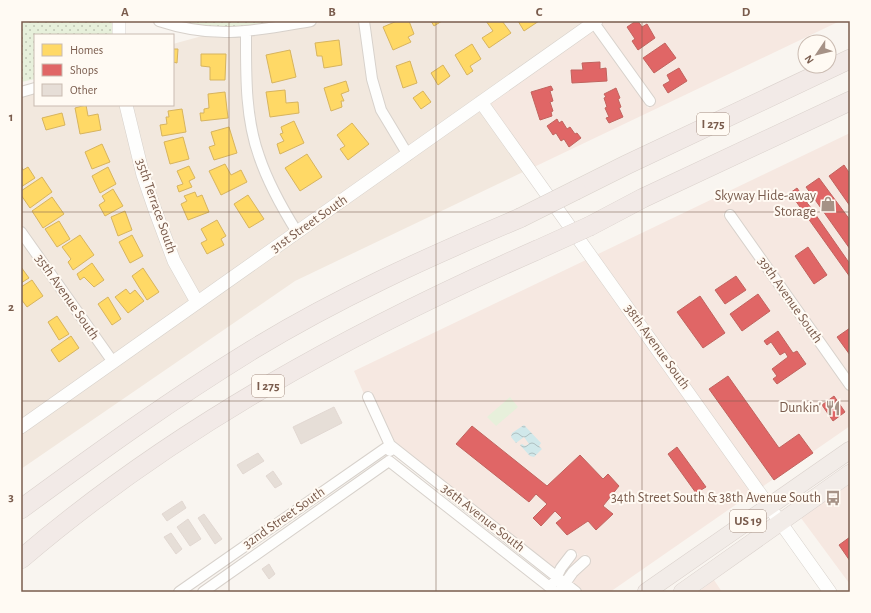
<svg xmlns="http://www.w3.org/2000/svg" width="871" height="613" font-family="'Alegreya Sans',sans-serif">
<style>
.residential{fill:#f2e8de}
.commercial{fill:#f6e8e1}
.grass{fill:url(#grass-dots)}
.green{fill:#e7f0db}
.water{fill:url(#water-waves)}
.homes{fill:#ffd966;stroke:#d7b45e}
.shops{fill:#e06666;stroke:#c1635e}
.building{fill:#e6ded7;stroke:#e2d8d2}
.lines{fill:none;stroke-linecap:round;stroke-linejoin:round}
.minor-casing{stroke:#d7d1cb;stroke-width:12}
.tertiary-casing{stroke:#d7d1cb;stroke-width:14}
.trunk-casing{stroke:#dad1cc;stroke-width:18}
.motorway-casing{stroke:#dad1cc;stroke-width:20}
.minor{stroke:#fefefd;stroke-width:10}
.tertiary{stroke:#fefefd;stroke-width:13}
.trunk{stroke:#f2ece8;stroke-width:17}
.motorway{stroke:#f2eae7;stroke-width:19}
.motorway-bridge-casing{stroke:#dad1cc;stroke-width:20;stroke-linecap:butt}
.motorway-bridge{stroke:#f2eae7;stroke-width:19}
.grid{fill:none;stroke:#7a5c4d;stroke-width:1;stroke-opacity:0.55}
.labels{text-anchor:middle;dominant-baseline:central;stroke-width:4;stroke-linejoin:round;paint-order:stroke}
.shield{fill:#fffaf3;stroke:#a28b7f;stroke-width:1}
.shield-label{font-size:13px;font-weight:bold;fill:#7a5c4d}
.poi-label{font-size:14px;fill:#7a5c4d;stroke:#fffaf3;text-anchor:end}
.street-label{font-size:14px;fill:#7a5c4d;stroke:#fffaf3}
.neatline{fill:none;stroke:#7a5c4d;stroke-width:1.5}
.grid-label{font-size:13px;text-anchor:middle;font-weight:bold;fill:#7a5c4d}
</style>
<defs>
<pattern id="grass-dots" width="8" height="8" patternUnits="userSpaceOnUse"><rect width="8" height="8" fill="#e7f0db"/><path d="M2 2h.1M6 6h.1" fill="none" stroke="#c0c6b4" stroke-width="1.8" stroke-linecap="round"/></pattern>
<pattern id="water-waves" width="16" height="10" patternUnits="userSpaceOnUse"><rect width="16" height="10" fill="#d0e8ea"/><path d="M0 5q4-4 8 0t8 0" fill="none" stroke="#aebfc0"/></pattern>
</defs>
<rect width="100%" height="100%" fill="#f9f5f0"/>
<path class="residential" d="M329,21H360L367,80L377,112L402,154L298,226L284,201L263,153L256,123L251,86V36Z
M369,21H589L410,149L386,108L377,77Z
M202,36L241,37L242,88L246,125L253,156L275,206L290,231L199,296L179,259L148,173L131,105H173V44Z
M35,93V105H121L191,301L114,355L21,224V97Z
M480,109L525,171L295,281L21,469V432Z
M21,240L106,361L21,421Z"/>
<path class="commercial" d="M604,21H840L534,167L488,103L593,29L648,108L656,102L601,23Z
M850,133V376L731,209L723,214L850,393V426L762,487L596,255Z
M588,259L754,492L610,592H584L571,582L591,561L585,554L564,576L563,575L565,570L578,554L571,549L556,569L395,442L371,391L364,394L354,371Z
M850,484V583H849L801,518Z
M714,580L722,592H698Z"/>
<path class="grass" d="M21,21H112L113,35H35V79L21,82Z
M176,21H285C249,27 212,30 176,21Z"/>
<path class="green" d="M510,397L518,407L496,426L487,417Z"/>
<path class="water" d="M524,425L541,443L539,446L542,449L534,457L530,456L520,445L522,444L525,446L529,444L524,437L516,443L511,437L512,433Z"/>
<path class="homes" d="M397,21H409L414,34L408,37L411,42L393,50L383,27Z
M431,21H442L434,26Z
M486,21H502L511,33L489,48L482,38L493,31Z
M518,21H539L524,31Z
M339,40L342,65L324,68L322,56H317L315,43Z
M472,44L481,59L470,66L473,71L467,75L455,55Z
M173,49H178L177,63L173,62Z
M290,50L296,77L272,83L266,55Z
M201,54H226L225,80H210V67L201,66Z
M410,61L417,83L403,88L396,66Z
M443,65L450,76L438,85L431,73Z
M346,81L349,91L341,94L344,101H341L342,107L331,111L324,88Z
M285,90L286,103L298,102L299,113L270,117L266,92Z
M423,91L431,102L421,109L413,98Z
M225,92L228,118L201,121L200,113H204V109L209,108L208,94Z
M86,105L88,116L98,114L101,130L80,134L75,108Z
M182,109L186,132L162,136L160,125L167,124L166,117H169L168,111Z
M62,113L65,125L46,130L42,118Z
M294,121L304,143L280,154L277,144L284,141L280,134L283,133L281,127Z
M352,123L369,144L348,160L340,149L345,146L337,135Z
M229,127L237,153L214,160L209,147L215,145L211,132Z
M183,137L189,159L170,164L164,142Z
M102,144L110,162L92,169L85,152Z
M307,154L322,177L300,191L285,168Z
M225,164L231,175L241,170L247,182L221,195L209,171Z
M21,166L23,170L28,167L35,178L21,187Z
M189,166L195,178L189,181L192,187L179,192L177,186L183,184L177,171Z
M108,167L116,184L100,193L92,176Z
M42,177L52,192L30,208L21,195V191Z
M113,189L123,206L105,216L99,205L105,201L102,196Z
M195,192L197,197L202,195L209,212L188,220L181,204L187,201L184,196Z
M248,195L264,219L249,228L234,204Z
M52,197L64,214L43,228L32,211Z
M125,211L132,230L118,236L111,217Z
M217,220L226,236L221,239L224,245L207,254L201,243L207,240L201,229Z
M59,221L70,239L57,247L45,229Z
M80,235L94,255L73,270L68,262L71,259L62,247Z
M132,235L143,256L130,263L119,242Z
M92,263L104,280L94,287L84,277L80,280L77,274Z
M21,267L29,278L21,283Z
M143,268L159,292L147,300L132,276Z
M32,280L43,296L27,307L21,299V287Z
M126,289L130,294L135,290L144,301L128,313L115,297Z
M108,297L121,319L112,325L98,304Z
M57,316L69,334L59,340L48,322Z
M71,336L79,348L59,362L51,350Z"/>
<path class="shops" d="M636,21H638L642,27L647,24L655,38L638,50L632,41L635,39L627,27Z
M665,43L676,58L654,73L643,58Z
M600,62V69L606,68L607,81L572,83L571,70H583L582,63Z
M679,68L687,81L668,93L663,85L670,81L667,75Z
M551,86L553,90L550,91L553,101L550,102L553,111L551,112L552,116L540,120L531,92Z
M616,88L620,98L618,99L621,107L619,108L623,117L609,123L606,118L609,117L605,108L607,107L604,98L606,97L604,94Z
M557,119L559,123L562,121L567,129L570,127L575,134L577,133L581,138L569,147L564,139L561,141L556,133L553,135L547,126Z
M844,165L850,174V206L829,176Z
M819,178L850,220V249L806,187Z
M797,188L850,264V277L790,193Z
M808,247L827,275L814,284L795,256Z
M736,276L746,290L725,304L715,290Z
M758,294L770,311L742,331L730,314Z
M700,296L725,333L703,348L677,312Z
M850,328V355L837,337Z
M778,331L793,353L797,351L806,364L777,384L773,379L777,376L772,369L788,357L785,352L780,355L771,342L767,345L764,341Z
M728,376L779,448L799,434L813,453L774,480L709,389Z
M834,396L845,412L833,421L822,405Z
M472,426L547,486L580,455L603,479L608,474L619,486L603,506L613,514L596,530L588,521L567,535L556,523L562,518L555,511L541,526L533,518L547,504L536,494L529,502L456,444Z
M677,447L706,487L696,493L668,454Z
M850,537V561L839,545Z"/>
<path class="building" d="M334,407L342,423L301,444L293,427Z
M258,453L264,461L243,474L237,465Z
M273,471L282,484L275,488L266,476Z
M182,501L186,508L167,521L162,514Z
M204,514L222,539L215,544L198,518Z
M188,519L201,539L190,546L177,527Z
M171,533L182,549L176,554L164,537Z
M269,564L275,574L269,579L262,569Z"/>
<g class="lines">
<g class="minor-casing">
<path id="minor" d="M159,21C216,40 254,31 311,21
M364,21L372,79L381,110L408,155
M594,23L650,101
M246,32C246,73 245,117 259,156C268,183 282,208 297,232
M21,92L35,88
M730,215L850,385
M21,232L113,362
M368,397L390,445V451
M390,445L576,592
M389,461L556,592
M554,582L561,568L571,555
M561,589L573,572L585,561
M179,592L390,445
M203,592L389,461"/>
</g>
<g class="tertiary-casing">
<path id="tertiary" d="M119,21V35
M481,102L830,592
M126,105L143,175L155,210L174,261L197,302
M21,427L596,21"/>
</g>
<g class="trunk-casing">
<path id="trunk" d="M646,592L850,450
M682,592L850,473"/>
</g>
<g class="motorway-casing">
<path id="motorway" d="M576,190L626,165L850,59
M590,226L643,198L850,101
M21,509C96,454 172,399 252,350C337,298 428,257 520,218
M21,559C174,428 353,331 537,250"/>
</g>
<use href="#minor" class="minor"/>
<use href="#tertiary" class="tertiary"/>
<use href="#trunk" class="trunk"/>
<use href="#motorway" class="motorway"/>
<g class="motorway-bridge-casing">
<path id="motorway-bridge" d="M520,218L576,190
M537,250L590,226"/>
</g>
<use href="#motorway-bridge" class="motorway-bridge"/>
</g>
<path class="grid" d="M229,21V592M436,21V592M642,21V592M21,212H850M21,401H850"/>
<defs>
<g id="shop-bare" transform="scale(1.2)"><path d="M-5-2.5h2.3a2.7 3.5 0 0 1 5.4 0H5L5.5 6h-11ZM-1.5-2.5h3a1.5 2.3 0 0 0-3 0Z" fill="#a69286" stroke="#fffaf3" stroke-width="2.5" paint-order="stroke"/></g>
<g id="restaurant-bare" transform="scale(1.2)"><path d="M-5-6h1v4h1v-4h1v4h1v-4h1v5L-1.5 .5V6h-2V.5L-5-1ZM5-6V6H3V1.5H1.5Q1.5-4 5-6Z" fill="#a69286" stroke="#fffaf3" stroke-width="2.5" paint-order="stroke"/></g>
<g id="bus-bare" transform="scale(1.2)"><path d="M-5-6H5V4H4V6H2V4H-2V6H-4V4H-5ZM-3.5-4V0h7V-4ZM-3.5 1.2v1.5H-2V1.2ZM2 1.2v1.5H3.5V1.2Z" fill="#a69286" stroke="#fffaf3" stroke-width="2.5" paint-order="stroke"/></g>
</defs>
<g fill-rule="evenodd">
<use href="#shop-bare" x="828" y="204"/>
<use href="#restaurant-bare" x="833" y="408"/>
<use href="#bus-bare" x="833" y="498"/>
</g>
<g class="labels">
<g class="shield">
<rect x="697" y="113" width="32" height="22" rx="3"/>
<rect x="252" y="375" width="32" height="22" rx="3"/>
<rect x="730" y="510" width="36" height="22" rx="3"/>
</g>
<g class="shield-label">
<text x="713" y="124">I 275</text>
<text x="268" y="386">I 275</text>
<text x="748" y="521">US 19</text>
</g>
<g class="poi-label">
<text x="816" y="196">Skyway Hide-away<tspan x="816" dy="16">Storage</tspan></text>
<text x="821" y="408">Dunkin'</text>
<text x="821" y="498">34th Street South &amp; 38th Avenue South</text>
</g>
<g class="street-label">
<text transform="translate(156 206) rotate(71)">35th Terrace South</text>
<text transform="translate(309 224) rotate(-35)">31st Street South</text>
<text transform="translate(67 297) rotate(55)">35th Avenue South</text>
<text transform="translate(790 300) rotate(55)">39th Avenue South</text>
<text transform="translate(657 347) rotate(54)">38th Avenue South</text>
<text transform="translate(284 518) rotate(-35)">32nd Street South</text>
<text transform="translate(483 518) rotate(38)">36th Avenue South</text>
</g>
</g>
<rect width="871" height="613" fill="none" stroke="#fffaf3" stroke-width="44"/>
<rect x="34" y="34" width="140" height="72" fill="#fffaf3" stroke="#cabbb1"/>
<rect x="42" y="44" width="20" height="12" fill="#ffd966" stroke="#cabbb1"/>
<text x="70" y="54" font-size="12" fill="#7a5c4d">Homes</text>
<rect x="42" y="64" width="20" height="12" fill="#e06666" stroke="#cabbb1"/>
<text x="70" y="74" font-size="12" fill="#7a5c4d">Shops</text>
<rect x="42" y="84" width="20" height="12" fill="#e6ded7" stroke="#cabbb1"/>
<text x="70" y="94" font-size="12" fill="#7a5c4d">Other</text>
<g transform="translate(817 54) rotate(235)"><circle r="19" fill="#fffaf3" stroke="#cabbb1"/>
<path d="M0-3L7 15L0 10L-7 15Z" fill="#a69286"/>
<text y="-6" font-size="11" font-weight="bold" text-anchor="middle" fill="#7a5c4d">N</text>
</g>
<rect x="22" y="22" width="827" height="569" class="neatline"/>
<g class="grid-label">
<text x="125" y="16">A</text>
<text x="332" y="16">B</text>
<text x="539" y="16">C</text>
<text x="746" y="16">D</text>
<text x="11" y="121">1</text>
<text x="11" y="311">2</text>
<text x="11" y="501">3</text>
</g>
</svg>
